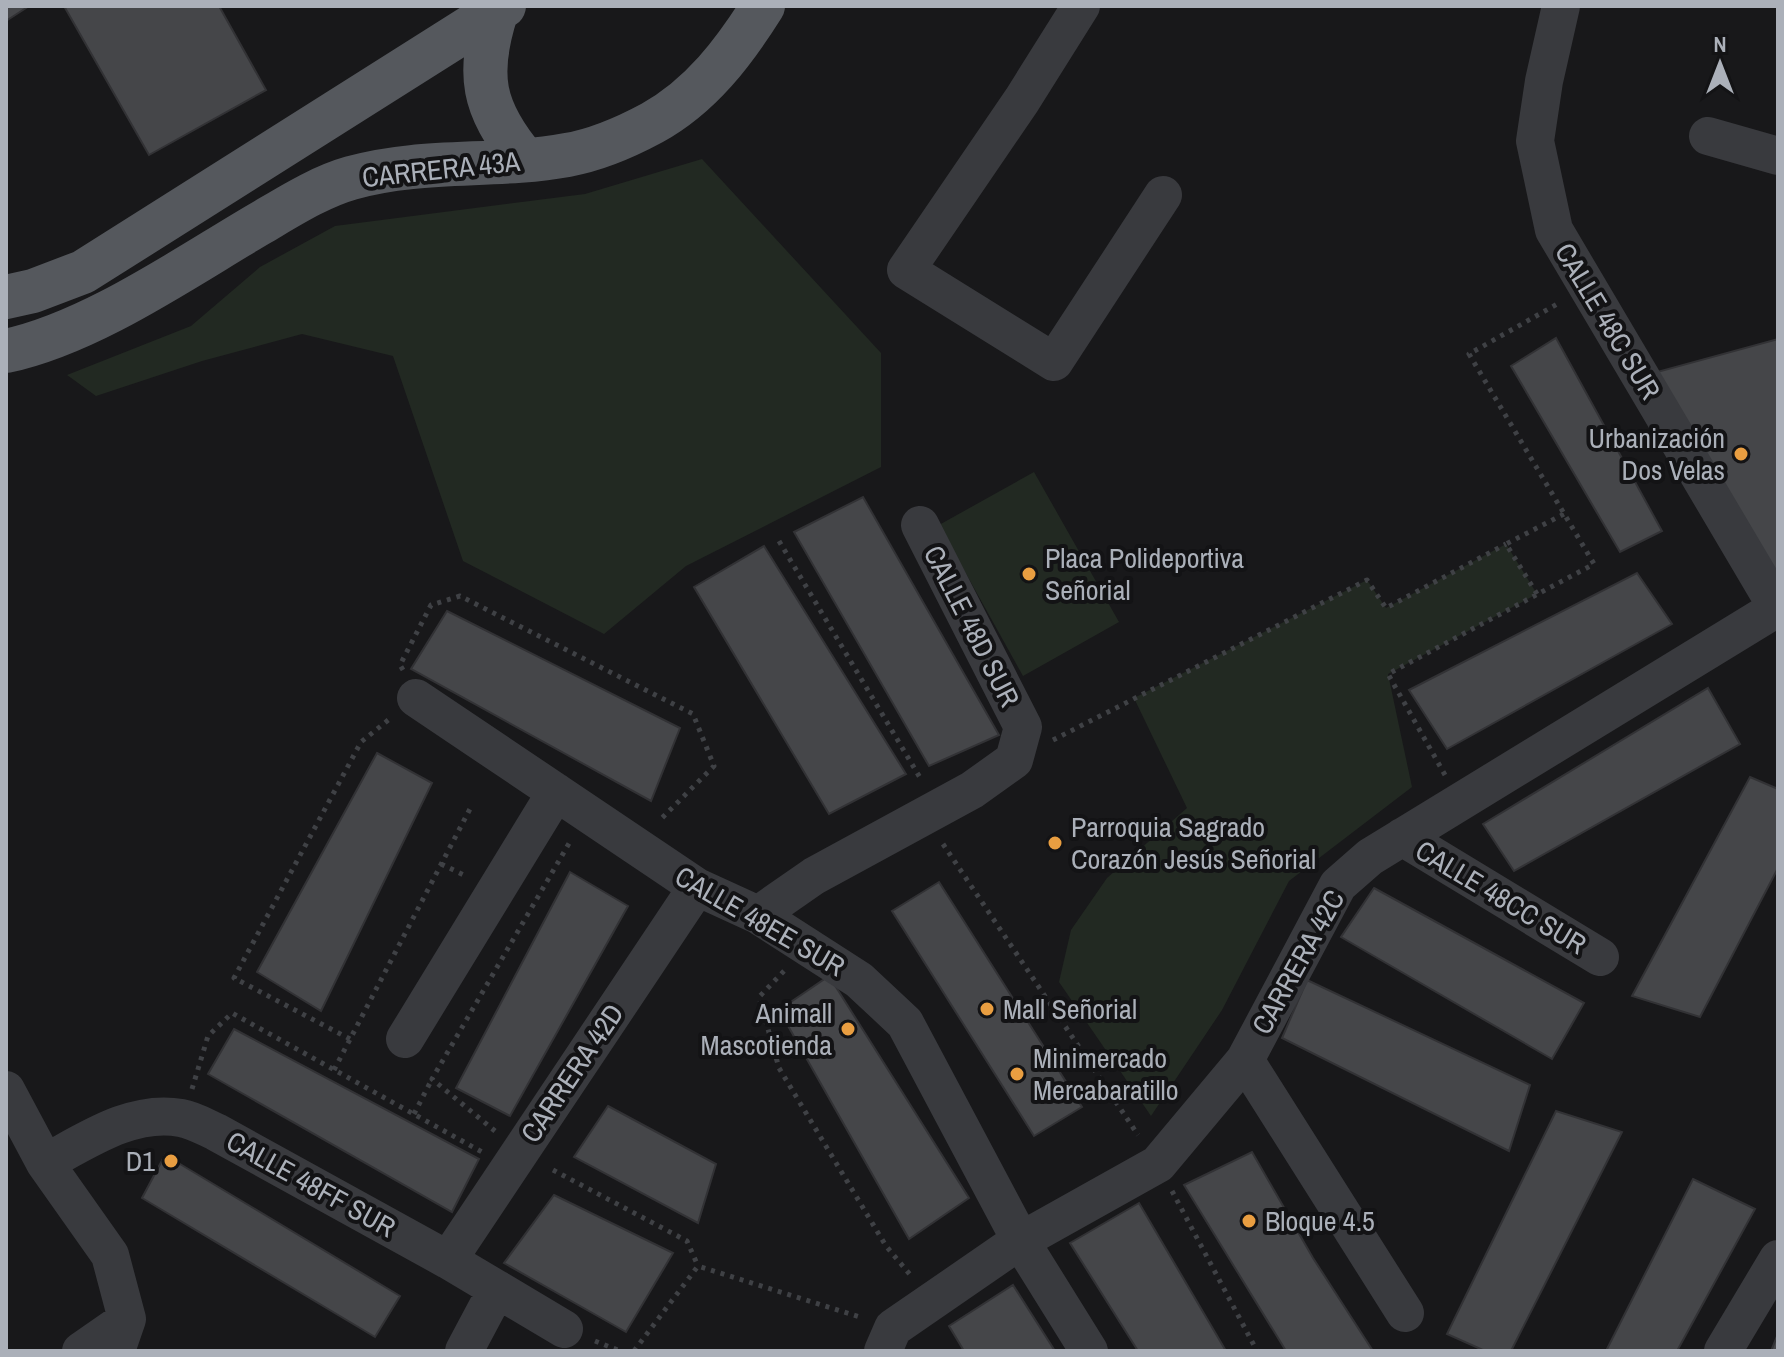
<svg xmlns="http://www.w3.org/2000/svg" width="1784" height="1357" font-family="'Archivo Narrow',sans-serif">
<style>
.green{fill:#222922}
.building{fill:#454649;stroke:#323235;stroke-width:2}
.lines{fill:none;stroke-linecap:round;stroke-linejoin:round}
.path{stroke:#3f4145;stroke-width:5;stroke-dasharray:4 6;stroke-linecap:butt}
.minor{stroke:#393a3e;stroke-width:38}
.major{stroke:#55585d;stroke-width:44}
.poi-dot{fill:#e99e41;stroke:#131315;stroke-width:3}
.labels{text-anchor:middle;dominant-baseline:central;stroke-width:8;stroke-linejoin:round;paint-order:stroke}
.street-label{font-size:28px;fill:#abb0b9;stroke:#131315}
.poi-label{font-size:28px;fill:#abb0b9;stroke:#131315;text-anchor:start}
</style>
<rect width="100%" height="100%" fill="#18181a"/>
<path class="green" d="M702,159L881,353V467L686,566L604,634L463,561L393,356L302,334L202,361L96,396L67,375L191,326L260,267L335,226L585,194Z
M1034,472L1119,622L1023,676L939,525Z
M1506,544L1537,594L1388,674L1412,787L1289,881L1222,1010L1151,1116L1059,982L1071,930L1107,878L1187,808L1134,698L1367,580L1386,608Z"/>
<path class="building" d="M6,6H29L6,21Z
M64,6H219L266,90L149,155Z
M1556,338L1662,531L1620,552L1511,366Z
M1778,339V577L1657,372Z
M863,497L999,735L929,766L794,532Z
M764,546L906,774L829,814L694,587Z
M1637,573L1672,624L1447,749L1409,690Z
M447,611L680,728L651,801L411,669Z
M1708,688L1740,744L1514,871L1483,824Z
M377,753L432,783L321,1011L257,972Z
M1750,777L1778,789V868L1700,1017L1632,996Z
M570,872L628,906L510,1116L456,1088Z
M939,882L1082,1107L1034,1136L892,911Z
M1374,888L1584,1003L1552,1059L1341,937Z
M829,976L969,1198L909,1239L779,1010Z
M1307,980L1530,1085L1509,1151L1282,1038Z
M234,1029L479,1159L452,1212L208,1074Z
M608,1106L716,1164L698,1223L574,1157Z
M1556,1111L1622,1132L1511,1351H1485L1447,1334Z
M1252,1152L1313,1258L1373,1351H1286L1184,1185Z
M165,1155L400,1296L375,1337L142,1198Z
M1693,1179L1755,1209L1677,1351H1606Z
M554,1195L673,1253L626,1332L504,1263Z
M1139,1203L1226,1351H1138L1070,1243Z
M1013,1285L1055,1351H964L949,1326Z
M1778,1334V1351H1771Z"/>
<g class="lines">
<path class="path" d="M779,541L922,781
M1537,594L1506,544L1564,514
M403,670L400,665L431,605L460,596L693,714L714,766L659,821
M1053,740L1367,580L1386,608L1506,544
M1445,775L1388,674L1594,564L1469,354L1559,303
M943,844L1138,1135
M441,864L466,876
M784,971L759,997L779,1068L886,1246L912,1277
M350,1039L234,978L361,742L392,717
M334,1070L472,805
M192,1089L208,1036L232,1013L482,1152
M414,1114L432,1079
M495,1131L432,1079L571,840
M553,1170L687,1241L698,1266
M1172,1191L1257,1351
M595,1341L620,1351
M634,1351L698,1266L863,1318"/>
<path class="minor" d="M1081,6L1022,100L906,270L1054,362L1163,195
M1561,6L1544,81L1535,141L1554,230L1778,609
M1708,136L1778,156
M416,698L697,887L758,915L859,980L905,1023L1023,1245L1089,1351
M1402,837L1600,957
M758,915L814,876L972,790L1014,760L1023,727L920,525
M405,1039L556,792
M1245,1060L1405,1313
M6,1090L45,1163L110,1255L127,1319L116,1351
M45,1163C86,1141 132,1109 181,1118C193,1120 205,1127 216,1132L448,1260L564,1329
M448,1260L697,887
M81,1351L127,1319
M464,1351L497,1289
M883,1351L893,1328L1015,1244L1158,1164L1245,1060L1338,885L1370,857L1777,608
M1723,1351L1778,1259"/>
<path class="major" d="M497,10C476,74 482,109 525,160
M6,297L33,291L83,272L504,6
M6,351C91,333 184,268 259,224C288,207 319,187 351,178C421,158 496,168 567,155C596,150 626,137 652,123C701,96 734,52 763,6"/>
</g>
<g class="poi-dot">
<circle cx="1741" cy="454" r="8"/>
<circle cx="1029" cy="574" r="8"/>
<circle cx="1055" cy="843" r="8"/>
<circle cx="987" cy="1009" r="8"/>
<circle cx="848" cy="1029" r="8"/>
<circle cx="1017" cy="1074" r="8"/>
<circle cx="171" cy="1161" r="8"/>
<circle cx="1249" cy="1221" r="8"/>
</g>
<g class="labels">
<g class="street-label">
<text transform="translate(441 169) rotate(-6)">CARRERA 43A</text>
<text transform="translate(1608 321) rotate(59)">CALLE 48C SUR</text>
<text transform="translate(972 626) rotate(63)">CALLE 48D SUR</text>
<text transform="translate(1501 897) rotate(31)">CALLE 48CC SUR</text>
<text transform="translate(760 921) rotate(30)">CALLE 48EE SUR</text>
<text transform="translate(1298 962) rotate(-61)">CARRERA 42C</text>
<text transform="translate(572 1073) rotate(-56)">CARRERA 42D</text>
<text transform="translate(311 1184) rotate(29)">CALLE 48FF SUR</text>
</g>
<g class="poi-label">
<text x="1725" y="438" text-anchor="end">Urbanización<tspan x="1725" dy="32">Dos Velas</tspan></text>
<text x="1045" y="558">Placa Polideportiva<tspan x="1045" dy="32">Señorial</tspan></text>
<text x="1071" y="827">Parroquia Sagrado<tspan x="1071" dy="32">Corazón Jesús Señorial</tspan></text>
<text x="1003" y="1009">Mall Señorial</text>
<text x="832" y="1013" text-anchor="end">Animall<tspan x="832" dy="32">Mascotienda</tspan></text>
<text x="1033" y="1058">Minimercado<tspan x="1033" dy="32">Mercabaratillo</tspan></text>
<text x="155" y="1161" text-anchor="end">D1</text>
<text x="1265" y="1221">Bloque 4.5</text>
</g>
</g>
<rect width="1784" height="1357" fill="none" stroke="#abb0b9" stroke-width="16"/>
<g transform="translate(1720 64)" stroke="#131315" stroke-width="6" paint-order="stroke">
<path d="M0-6L14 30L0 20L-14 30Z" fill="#abb0b9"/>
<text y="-12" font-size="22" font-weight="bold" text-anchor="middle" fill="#abb0b9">N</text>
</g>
</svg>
